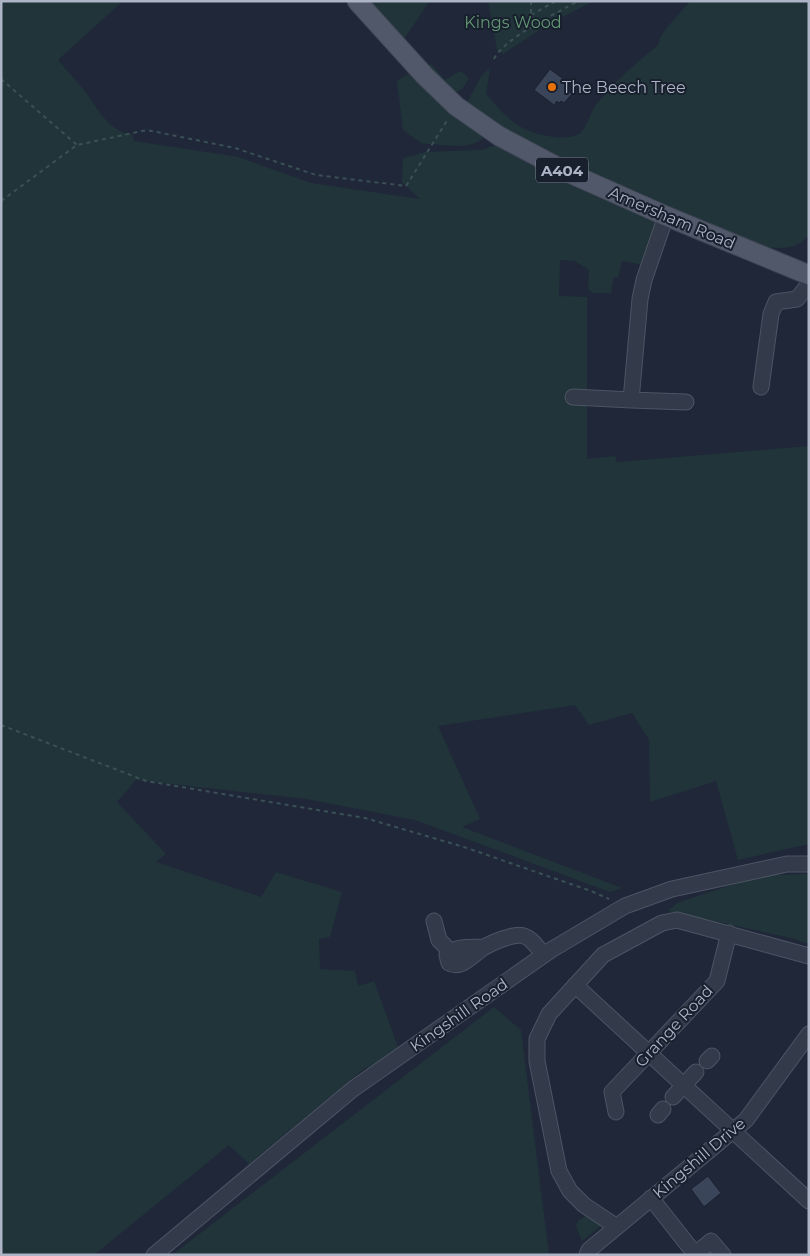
<svg xmlns="http://www.w3.org/2000/svg" width="810" height="1256" font-family="Montserrat,sans-serif">
<style>
.green{fill:#21343a}
.building{fill:#3b4559;stroke:#1a212f}
.lines{fill:none;stroke-linecap:round;stroke-linejoin:round}
.minor-casing{stroke:#4d5464;stroke-width:17}
.major-casing{stroke:#3c4352;stroke-width:21}
.path{stroke:#3b5054;stroke-width:2;stroke-dasharray:4 4;stroke-linecap:butt}
.minor{stroke:#333a49;stroke-width:15}
.major{stroke:#505869;stroke-width:19}
.food-dot{fill:#e8710a;stroke:#181f2d;stroke-width:2}
.labels{text-anchor:middle;dominant-baseline:central;stroke-width:4;stroke-linejoin:round;paint-order:stroke}
.shield{fill:#181f2d;stroke:#808798;stroke-width:1}
.shield-label{font-size:15px;font-weight:bold;fill:#adb4c6}
.park-label{font-size:16px;fill:#639774;stroke:#181f2d}
.poi-label{font-size:16px;fill:#adb4c6;stroke:#181f2d;text-anchor:start}
.street-label{font-size:16px;fill:#adb4c6;stroke:#181f2d}
</style>
<rect width="100%" height="100%" fill="#1f2739"/>
<path class="green" d="M1,1H123L58,60C66,70 76,80 84,90C97,107 108,132 132,134L134,141L238,157L311,183L420,199L402,182L403,158L425,152L481,150L496,145L542,171L655,221L643,265L622,261L618,278L614,277L611,293H592L588,288L589,270L575,261L560,260L559,296L587,297V459L615,456L617,462L809,446V844L738,860L716,781L650,802L649,740L632,713L589,725L575,705L438,726L480,819L462,827L622,888L610,892L415,820L306,799L136,780L117,802L166,854L156,862L261,897L276,872L342,892L330,937L319,939L320,969L355,971L358,986L374,981L398,1047L376,1064L365,1068L249,1164L229,1145L94,1255H1Z
M370,1H427L429,2L404,39Z
M488,1H594L544,27L503,54L497,50Z
M690,1H809V234C800,249 781,249 766,247C684,213 602,181 524,139C506,130 479,118 467,102L482,75L490,68L486,94C508,119 519,133 554,137C562,138 573,138 580,133C587,127 590,114 595,106C613,83 635,64 658,45L660,38L665,30Z
M431,64L445,80L459,71L464,73L469,79L462,89L454,94L428,66Z
M408,74L446,109L483,138C470,151 443,144 426,144L421,143L403,130L397,81Z
M809,874V944L791,938L668,911L677,903L749,879L772,875Z
M494,1007L521,1030L549,1255H172Z
M587,1215L602,1225L582,1241L576,1226L578,1221Z"/>
<path class="building" d="M550,69L570,84L566,89L572,94L564,103L561,101L559,103L557,101L554,105L534,90Z
M708,1176L721,1193L704,1207L691,1189Z"/>
<g class="lines">
<g class="minor-casing">
<path id="minor" d="M761,387L771,314L776,302L797,299L809,284
M573,397L631,400L640,299L644,280L666,216
M631,400L686,402
M434,921L439,940L450,951
M484,947C474,948 454,945 447,955L449,963C461,970 474,954 483,948C491,943 516,932 524,936C533,939 538,949 544,955
M575,985L809,1201
M707,1061L712,1056
M673,1097L696,1072
M616,1112L612,1092L717,981L729,933
M658,1115L663,1109
M651,1198L695,1254
M617,1227L584,1205L570,1191L559,1171L537,1061V1039L549,1014L603,955L662,923L677,920L809,956
M154,1255L353,1089L551,950L625,906L672,889L787,864H809
M587,1255L589,1250L746,1120L809,1034
M694,1255L711,1241L723,1255"/>
</g>
<g class="major-casing">
<path id="major" d="M357,1L424,75L456,106L499,136L567,172L666,216L809,275"/>
</g>
<path class="path" d="M531,1V15L537,24
M531,15L556,1
M494,59C504,38 557,13 578,1
M1,79L77,145
M1,201L77,145L147,130L235,148L316,175L406,186L448,119
M1,725L146,781L365,818L464,847L591,891L609,899"/>
<use href="#minor" class="minor"/>
<use href="#major" class="major"/>
</g>
<circle class="food-dot" cx="552" cy="87" r="5"/>
<g class="labels">
<rect class="shield" x="536" y="157.5" width="52" height="25" rx="4"/>
<g class="shield-label">
<text x="562" y="170">A404</text>
</g>
<g class="park-label">
<text x="513" y="22">Kings Wood</text>
</g>
<g class="poi-label">
<text x="562" y="87">The Beech Tree</text>
</g>
<g class="street-label">
<text transform="translate(672 218) rotate(23)">Amersham Road</text>
<text transform="translate(459 1015) rotate(-35)">Kingshill Road</text>
<text transform="translate(674 1026) rotate(-47)">Grange Road</text>
<text transform="translate(699 1158) rotate(-40)">Kingshill Drive</text>
</g>
</g>
<rect width="810" height="1256" fill="none" stroke="#adb4c6" stroke-width="5"/>
</svg>
